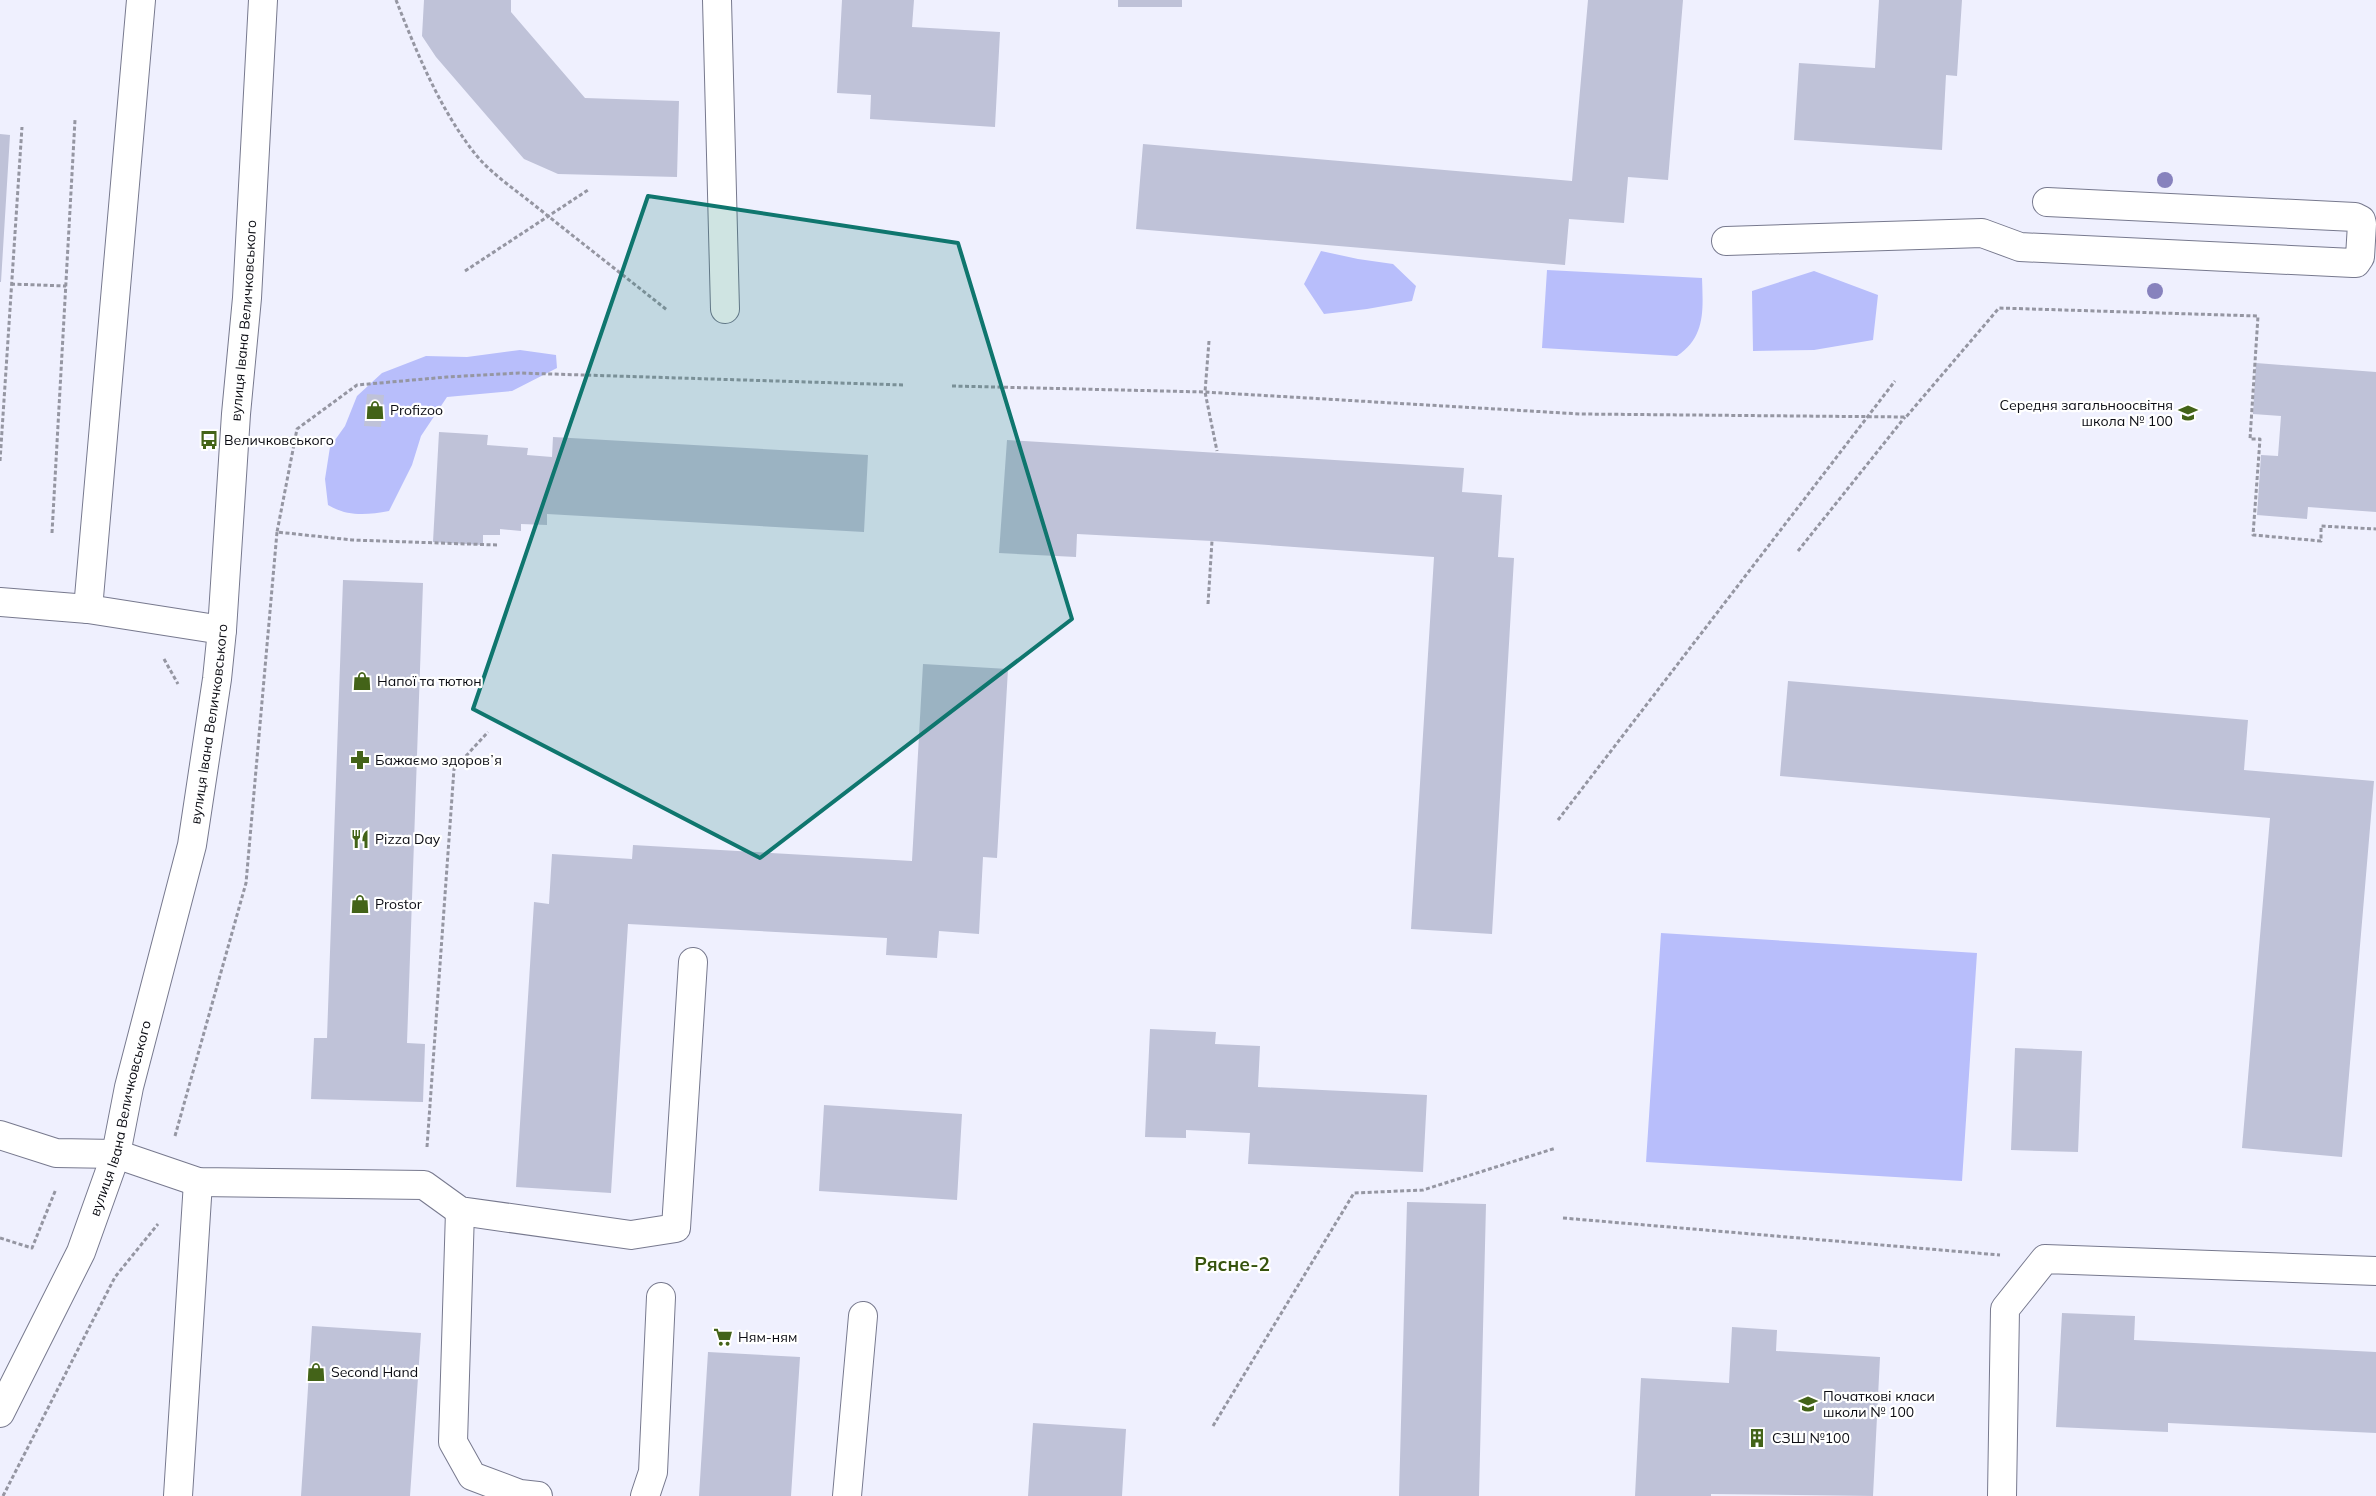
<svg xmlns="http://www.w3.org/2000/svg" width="2376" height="1496" font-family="Mulish,sans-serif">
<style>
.green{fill:#b8befb}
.building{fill:#bfc2d8}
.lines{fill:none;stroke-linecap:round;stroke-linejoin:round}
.minor-casing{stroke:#77798e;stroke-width:30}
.path{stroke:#9596a2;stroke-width:3;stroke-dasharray:4 2.5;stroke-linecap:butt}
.minor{stroke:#fff;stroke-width:28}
.tree{fill:#8782bd}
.marked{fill:#0f766e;fill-opacity:0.2;stroke:#0f766e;stroke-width:4;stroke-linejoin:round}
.labels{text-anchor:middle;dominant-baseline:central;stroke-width:4.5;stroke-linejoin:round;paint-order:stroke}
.street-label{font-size:14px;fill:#0b0c13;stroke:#fff}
.poi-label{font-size:14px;fill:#0b0c13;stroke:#fff;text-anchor:start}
.district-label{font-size:19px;font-weight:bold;fill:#37540e;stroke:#fff}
</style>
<rect width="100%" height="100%" fill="#eff0fe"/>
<path class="green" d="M1321,251L1358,259L1393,264L1416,286L1412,301L1367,309L1324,314L1304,284Z
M1547,270L1702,278C1703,309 1706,337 1677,356L1542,348Z
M1814,271L1878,295L1873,340L1814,350L1753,351L1752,291Z
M520,350L556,355L557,368L512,391L447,397L421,436L412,465L389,511C367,515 348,517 328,505L325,479L330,447L345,426L357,396L382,373L426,356L467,357Z
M1661,933L1977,953L1962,1181L1646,1162Z"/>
<path class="building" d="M424,0H511V12L585,98L679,101L677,177L558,174L524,159L436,57L422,36Z
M842,0H914L912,27L1000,32L995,127L870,119L871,95L837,93Z
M1118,0H1182V7H1118Z
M1588,0H1683L1668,180L1628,177L1624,223L1569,219L1565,265L1136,229L1143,144L1572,181Z
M1879,0H1962L1957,76L1946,75L1942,150L1794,140L1799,63L1875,68Z
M0,134L10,135L1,282H0Z
M2256,363L2376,372V512L2308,507L2307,519L2257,515L2261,455L2278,456L2281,416L2253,414Z
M367,394L384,395L381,427L364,426Z
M439,432L488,435L487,445L528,448L527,455L552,457L553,437L868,455L864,532L547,514V525L521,524V531L500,529V535H483V545L433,542Z
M1007,440L1464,468L1462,492L1502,495L1498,557L1514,558L1492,934L1411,929L1434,557L1212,541L1077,534L1076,557L999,553Z
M343,580L423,583L407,1043L425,1044L423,1102L311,1099L314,1038H327Z
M923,664L1008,669L997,858L983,857L979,934L939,931L937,958L886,955L887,938L628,924L611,1193L516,1187L534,902L549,904L552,854L632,859L633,845L912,861Z
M1788,681L2248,720L2244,770L2374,781L2342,1157L2242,1148L2270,818L1780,776Z
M1150,1029L1216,1032L1215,1044L1260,1046L1258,1087L1427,1095L1423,1172L1248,1164L1250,1133L1186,1130V1138L1145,1137Z
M2015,1048L2082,1051L2078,1152L2011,1150Z
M824,1105L962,1114L957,1200L819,1191Z
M1407,1202L1486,1204L1479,1496H1399Z
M2062,1313L2135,1316L2134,1340L2376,1352V1433L2168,1423V1432L2056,1427Z
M312,1326L421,1333L410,1496H301Z
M1732,1327L1777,1330L1776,1351L1880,1357L1873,1496L1711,1494V1496H1635L1641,1378L1729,1383Z
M708,1352L800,1357L791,1496H699Z
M1033,1423L1126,1429L1122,1496H1028Z"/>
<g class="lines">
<g class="minor-casing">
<g id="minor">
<path d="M717,0L725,309"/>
<path d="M1726,241L1982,233L2020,247L2353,263H2356L2360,257L2362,224L2361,220L2355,217L2047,202"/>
<path d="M0,602L88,609L222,630"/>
<path d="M88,609L141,0"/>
<path d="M0,1135L56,1153L116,1154L198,1182L424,1185L460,1211L631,1235L676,1228L693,962"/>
<path d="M460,1211L453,1442L472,1476L520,1494L538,1496"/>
<path id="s1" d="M0,1413L81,1252L116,1154L129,1087L192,845L217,679L222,630L236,414L247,298L263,0"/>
<path d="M178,1496L198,1182"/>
<path d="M645,1496L653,1472L661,1297"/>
<path d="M847,1496L863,1316"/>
<path d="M2002,1496L2005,1309L2045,1259L2376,1271"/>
</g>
</g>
<path class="path" d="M396,0C417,53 440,110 476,155C492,174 514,189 533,204C578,240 623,275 667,310
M465,271L588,190
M11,284L66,286
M1209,341L1205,392L1217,451
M952,386L1205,392L1581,414L1906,417L1999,308L2258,316L2250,439H2260L2253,535L2321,541V526L2376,529
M0,461L22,127
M52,533L75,120
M497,545L352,540L277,532L297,429L357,385L447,377L519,373L904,385
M1798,551L1905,417
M1208,604L1212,541
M164,659L178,684
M1558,820L1895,381
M175,1136L246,883L277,532
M427,1147L454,769L488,732
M1563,1218L2000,1255
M0,1238L32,1248L56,1189
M1213,1426L1354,1193L1423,1190L1556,1148
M3,1496L115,1277L158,1224"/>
<use href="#minor" class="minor"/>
</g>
<g class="tree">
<circle cx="2165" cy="180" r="8"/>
<circle cx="2155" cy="291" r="8"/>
</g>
<path class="marked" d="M648,196L958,243L1072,619L760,858L473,709Z"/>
<defs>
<g id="shop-bare" transform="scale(1.5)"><path d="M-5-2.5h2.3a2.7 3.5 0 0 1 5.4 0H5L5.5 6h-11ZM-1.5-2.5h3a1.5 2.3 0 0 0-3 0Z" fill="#436318" stroke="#fff" stroke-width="2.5" paint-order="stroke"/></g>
<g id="school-bare" transform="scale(1.5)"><path d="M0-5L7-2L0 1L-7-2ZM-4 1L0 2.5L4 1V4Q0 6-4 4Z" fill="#436318" stroke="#fff" stroke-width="2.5" paint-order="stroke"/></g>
<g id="bus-bare" transform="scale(1.5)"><path d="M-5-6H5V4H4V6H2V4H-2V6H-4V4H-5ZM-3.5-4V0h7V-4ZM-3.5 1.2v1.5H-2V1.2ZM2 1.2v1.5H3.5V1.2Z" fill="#436318" stroke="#fff" stroke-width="2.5" paint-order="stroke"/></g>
<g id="pharmacy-bare" transform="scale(1.5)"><path d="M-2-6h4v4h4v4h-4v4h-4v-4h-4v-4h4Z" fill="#436318" stroke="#fff" stroke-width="2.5" paint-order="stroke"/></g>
<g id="restaurant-bare" transform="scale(1.5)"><path d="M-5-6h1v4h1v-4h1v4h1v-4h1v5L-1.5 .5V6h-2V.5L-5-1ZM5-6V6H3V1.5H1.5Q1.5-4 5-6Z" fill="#436318" stroke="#fff" stroke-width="2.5" paint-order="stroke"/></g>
<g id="supermarket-bare" transform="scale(1.5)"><path d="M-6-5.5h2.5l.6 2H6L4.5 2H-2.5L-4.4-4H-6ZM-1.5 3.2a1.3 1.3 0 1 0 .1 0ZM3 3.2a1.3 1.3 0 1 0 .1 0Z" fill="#436318" stroke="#fff" stroke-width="2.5" paint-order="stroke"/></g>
<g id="building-bare" transform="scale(1.5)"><path d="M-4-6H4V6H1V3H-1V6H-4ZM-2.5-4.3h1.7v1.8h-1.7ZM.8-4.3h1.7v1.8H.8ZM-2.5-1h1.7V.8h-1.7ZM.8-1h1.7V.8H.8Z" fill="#436318" stroke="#fff" stroke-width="2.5" paint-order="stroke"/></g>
</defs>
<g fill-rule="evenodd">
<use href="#shop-bare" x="375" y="410"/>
<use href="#school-bare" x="2188" y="413"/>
<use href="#bus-bare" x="209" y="440"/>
<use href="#shop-bare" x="362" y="681"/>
<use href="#pharmacy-bare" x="360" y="760"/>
<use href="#restaurant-bare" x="360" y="839"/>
<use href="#shop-bare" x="360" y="904"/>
<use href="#supermarket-bare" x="723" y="1337"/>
<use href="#shop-bare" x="316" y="1372"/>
<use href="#school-bare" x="1808" y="1404"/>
<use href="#building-bare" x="1757" y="1438"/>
</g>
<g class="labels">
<g class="street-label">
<text stroke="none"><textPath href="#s1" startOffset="1130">вулиця Івана Величковського</textPath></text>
<text stroke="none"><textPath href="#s1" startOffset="725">вулиця Івана Величковського</textPath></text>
<text stroke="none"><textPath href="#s1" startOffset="320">вулиця Івана Величковського</textPath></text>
</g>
<g class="poi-label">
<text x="2173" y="405" text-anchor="end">Середня загальноосвітня<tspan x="2173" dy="16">школа № 100</tspan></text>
<text x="390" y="410">Profizoo</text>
<text x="224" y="440">Величковського</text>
<text x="377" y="681">Напої та тютюн</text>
<text x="375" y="760">Бажаємо здоровʼя</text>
<text x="375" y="839">Pizza Day</text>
<text x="375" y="904">Prostor</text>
<text x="738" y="1337">Ням-ням</text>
<text x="331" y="1372">Second Hand</text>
<text x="1823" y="1396">Початкові класи<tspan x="1823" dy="16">школи № 100</tspan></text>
<text x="1772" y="1438">СЗШ №100</text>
</g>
<g class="district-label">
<text x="1232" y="1264">Рясне-2</text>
</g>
</g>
</svg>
